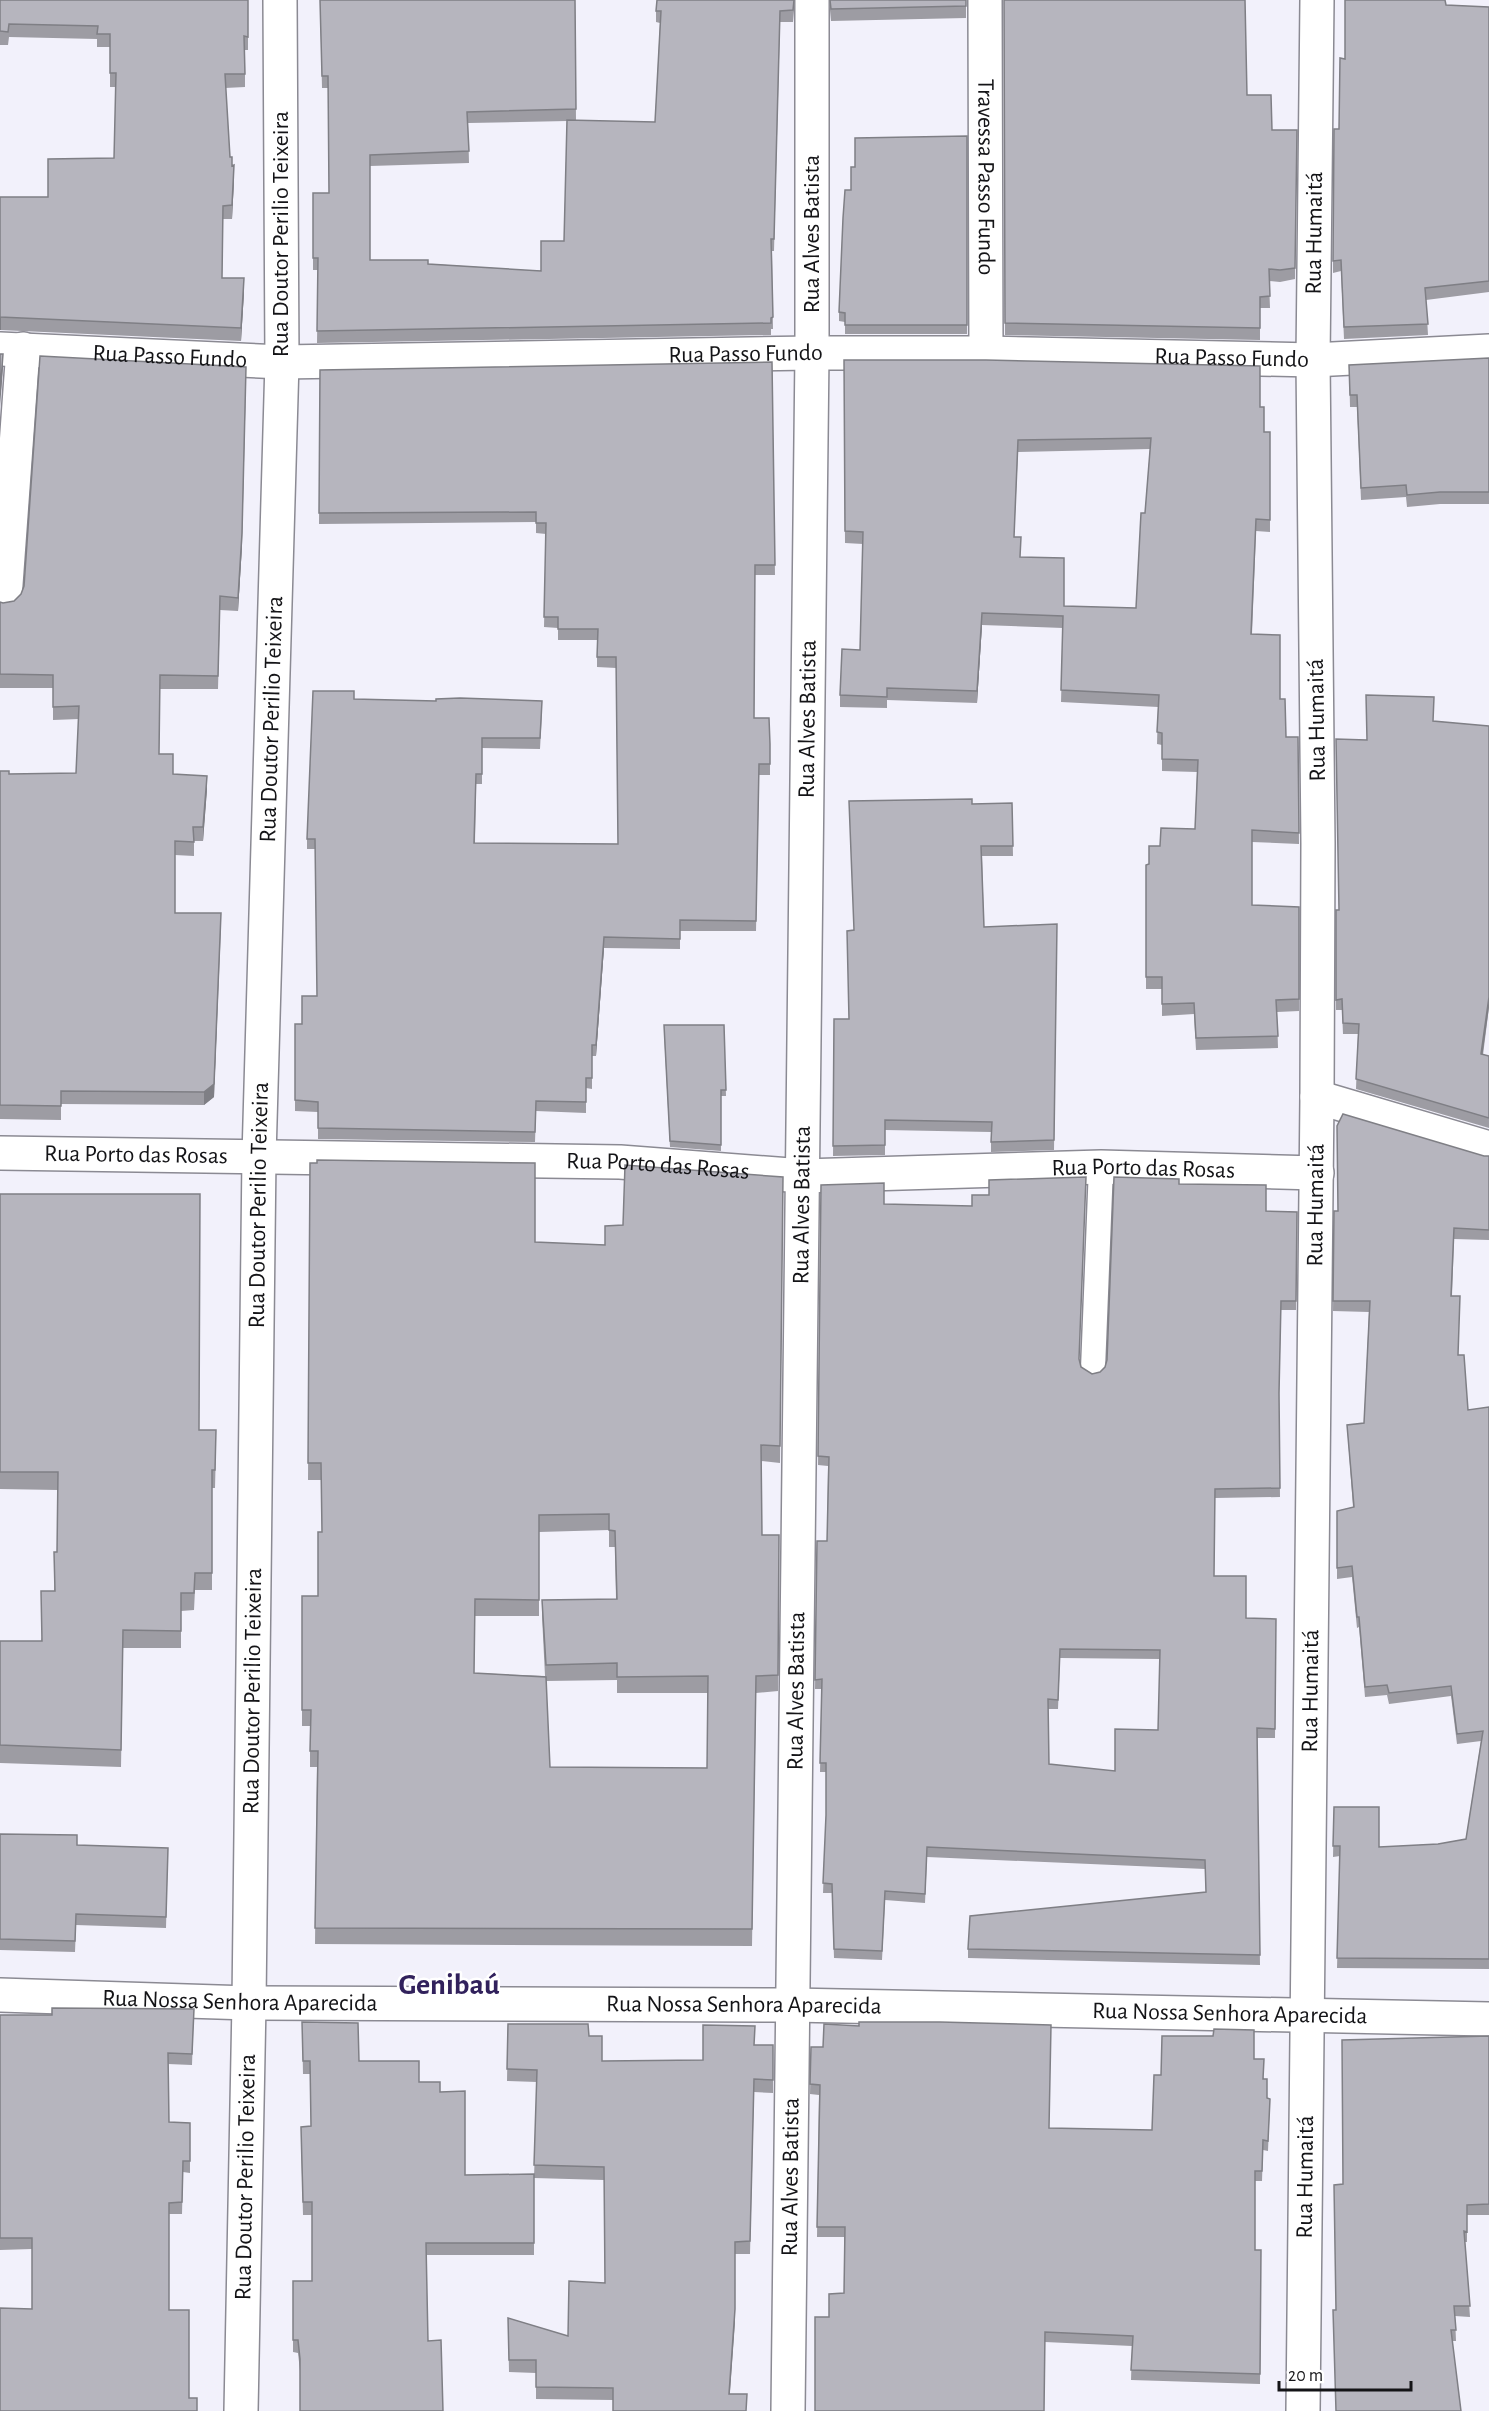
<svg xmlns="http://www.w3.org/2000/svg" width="1489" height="2411" font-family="'Alegreya Sans',sans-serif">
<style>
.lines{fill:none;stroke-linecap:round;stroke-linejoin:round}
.lane-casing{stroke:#8b8a93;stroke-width:27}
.street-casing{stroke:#8b8a93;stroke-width:36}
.lane{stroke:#fff;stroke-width:24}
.street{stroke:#fff;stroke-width:33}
.wall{fill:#9d9ca3;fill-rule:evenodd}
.shaded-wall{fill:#7f7f85}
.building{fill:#b6b5be;stroke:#7f7f85;stroke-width:1.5;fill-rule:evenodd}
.labels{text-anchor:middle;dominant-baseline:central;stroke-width:5;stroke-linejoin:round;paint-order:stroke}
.street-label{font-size:24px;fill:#141417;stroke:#fff}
.district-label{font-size:30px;font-weight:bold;fill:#31215c;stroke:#fff}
</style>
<rect width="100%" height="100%" fill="#f2f1fb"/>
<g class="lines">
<g class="lane-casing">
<path id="lane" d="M1093,1369L1101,1167"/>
</g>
<g class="street-casing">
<g id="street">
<path id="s1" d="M985,0L986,353"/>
<path id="s2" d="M0,349L282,362L812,353H986L1313,360L1489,351"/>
<path d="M5,598L23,349"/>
<path d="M1317,1097L1489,1148"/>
<path id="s3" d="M0,1153L620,1162L803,1176L1101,1167L1317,1173"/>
<path id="s4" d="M0,1995L249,2003L792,2005L1489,2019"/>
<path id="s5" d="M241,2411L249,2003L259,1156L282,362L280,0"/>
<path id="s6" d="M788,2411L812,353V0"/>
<path id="s7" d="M1303,2411L1317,1097L1318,843L1313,360L1317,0"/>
</g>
</g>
<use href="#lane" class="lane"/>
<use href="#street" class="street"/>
</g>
<path class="wall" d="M0,0H248V50H245V87L225,88L230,157L234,179L232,219H223L222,278L244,292L241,341L0,330V197H48L114,158L116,87H110V47H97V39L9,37L8,45H0Z
M320,0H575L576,121L655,122L660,23L656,22V11L795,0L793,22H780L774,251H772L773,329H771V335L317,343L318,270H313V193H329L328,88H322ZM567,121L564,241L541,271L370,260V166L469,163L468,123Z
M829,0H966V18L831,21Z
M1004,0L1247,95L1272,130H1297L1295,279L1280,282L1269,281L1270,308H1260V340L1005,335Z
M1446,5L1489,7V292L1426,300L1428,335L1344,339L1341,271L1333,273V261L1339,129L1345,59Z
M967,136V334H845V322L839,321V312L851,190L855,167Z
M1489,358V504H1440L1407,507L1406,497L1361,500L1357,407H1350L1349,365Z
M844,360L1260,407L1264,432H1270V532L1256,531L1252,634L1280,699L1286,737H1298L1299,844L1252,842V905L1299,907V1011L1277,1012L1278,1048L1196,1050L1194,1014L1162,1016V989H1146V865L1149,864L1160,846L1195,829L1197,772L1162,771V745L1157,744L1158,707L1061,702L1063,628L982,625L977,703L887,700V708L840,707V695L860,650L863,544L845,543ZM1150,449L1145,513L1136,608L1064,606L1020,557L1014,537L1018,452Z
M772,362L775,575H755L754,718L770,744V775H759L756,931H680V949L604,948L596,1056H592V1089L586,1088V1113L536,1111L535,1142L318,1139V1112L295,1111V1024H302L317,996L315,849H307V839L354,699L542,712L540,749L482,748V784H476L475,843L618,844L616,668L597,667V640H558V628L544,627L546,534L536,533V522L319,524L320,370Z
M242,546L238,611L220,610L218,689H160L159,754L173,774L207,789L203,841H194V856L175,855V913L221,927L214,1097L204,1105L61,1104V1120L0,1119V771L9,774L76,773L79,719L53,720V688H0V602L3,603L14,601Z
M1433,721L1489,726V1007L1483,1055L1489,1056V1128L1356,1089L1358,1034H1343L1342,1010H1336V910H1339L1367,740Z
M1012,803L1013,856H982L984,927L1057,924L1054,1150L991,1152V1132L885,1130V1155L833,1156L834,1019H849L853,930L972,804Z
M724,1025L726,1096H721V1151L670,1147L664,1032Z
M1484,1156H1489V1240L1454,1239L1452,1296L1458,1355L1468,1410L1489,1407V1969L1337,1968L1340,1856L1333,1857L1334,1807L1379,1847L1438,1844L1466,1839L1481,1741L1457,1744L1451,1696L1389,1704L1387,1695L1365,1697L1359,1627L1357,1628L1352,1577L1337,1579V1511L1353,1507L1347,1425L1364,1423L1369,1312L1333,1311L1334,1211H1338Z
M310,1163L535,1242L605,1245L623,1225L783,1177L780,1463L761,1461L762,1535H779L778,1691L756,1693L752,1946L315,1944L317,1767H310V1726H302V1596H318L322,1532L321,1480H308ZM609,1530V1547H615L616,1599L542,1600V1616L545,1676L474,1673L475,1616H539V1532ZM617,1680V1693H708L707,1768L550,1767L546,1681Z
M1179,1184L1266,1211L1297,1212L1296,1310H1281L1279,1399L1280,1497L1215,1498L1214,1576L1246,1618L1276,1619L1275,1738H1257L1260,1965L968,1958V1949L1206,1892L1205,1869L927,1857L925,1903L885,1900L882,1960L834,1958L832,1893H823L826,1817V1772H820L822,1689H815L817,1541H827L828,1466L818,1465L821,1185L884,1204L1079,1360L1081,1367L1092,1374L1100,1372L1105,1367ZM1060,1658L1160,1659L1158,1730L1115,1771L1049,1764L1048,1709H1058Z
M0,1194L199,1430L216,1448L215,1488H212V1590H195L194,1610L181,1611V1648H123L121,1767L0,1763V1641H41L54,1591L57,1552L58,1490L0,1489Z
M0,1834L77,1845L168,1848L166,1928L76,1925L75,1952L0,1950Z
M194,2009L192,2065L168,2064L169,2122L190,2123V2173L183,2172L182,2214H169L32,2309V2249L0,2250V2015H52Z
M302,2022L359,2061L419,2082L440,2092L465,2175L534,2174V2255H426L300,2371L298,2353L293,2352V2281H312V2215H303L301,2139L311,2126L310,2074H303Z
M508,2024L589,2036L602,2061L703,2060L755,2045H773V2093L754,2092L750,2254H735V2322L613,2400L536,2399V2373L509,2372L508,2318L568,2336L605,2283L604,2180L534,2178L537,2082L507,2081Z
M1489,2036V2215H1467V2242H1465L1470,2317L1455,2316L1456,2341H1452L1336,2310Z
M811,2047L1049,2128L1152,2130L1161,2075L1254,2059L1264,2079L1267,2098L1270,2099L1268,2151L1263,2150L1262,2181H1255V2250H1261L1260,2384L1131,2380L1132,2346L1045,2342L829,2317L844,2293V2237H817L819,2095L810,2094Z"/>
<path class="shaded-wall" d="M234,165V179L232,219V205Z
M244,278V292L241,341V328Z
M0,317H1V330H0Z
M3,354V368L0,407V394Z
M246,380L242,546L238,611V598Z
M982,613V625L977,703V691Z
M207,776V789L203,841V827Z
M221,913L214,1097L204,1105V1092Z
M604,937V948L596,1056V1045Z
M1489,997V1007L1481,1065V1054Z
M735,2309V2322L729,2406V2394Z"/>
<path class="building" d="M0,0H248V37L244,36L245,74H225L230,157H232V166L234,165L232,205L223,206L222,278H244L241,328L0,317V197H48V159L114,158L116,73H110V34H97L98,26L9,24L8,32L0,31Z
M320,0H575L576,109L467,112L469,151L370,155V260H428V264L541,271V241H564L567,120L655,122L661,11H656L657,0H794L793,10L780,11L774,239H771L773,317L771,318V323L317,331L318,258H313V193H329L328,76H322Z
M830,0H966V6L831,9Z
M1004,0H1245L1247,95H1271L1272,130H1297L1295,268L1280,270L1269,269L1270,296L1260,297V328L1005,323Z
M1345,0H1445L1446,5L1489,7V281L1425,288L1428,324L1344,327L1341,260L1333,261L1334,129H1339L1340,58L1345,59Z
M967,136V325H845V313L839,312L843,218L845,190H851V167H855V138Z
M0,354H3L0,394Z
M40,356L246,367L242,533L238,598L220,596L218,676L160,675L159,754H173V774L207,776L203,827H193L194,842L175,841V913H221L214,1084L204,1092L61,1091V1106L0,1105V771H9V774L76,773L79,706L53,707V675L0,674V602L3,603L14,601L21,594L24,586Z
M1489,358V492H1440L1407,495L1406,485L1361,488L1357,395H1350L1349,365Z
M844,360H986L1260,366V407H1264V432H1270V520L1256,519L1251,634L1280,635V699H1285L1286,737H1298L1299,833L1252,830V905L1299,907V999L1276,1000L1278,1036L1196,1038L1194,1003L1162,1004V977H1146V865L1149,864V846H1160L1161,828L1195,829L1198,760L1162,759V733L1157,732L1159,695L1061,690L1063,616L982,613L977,691L887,688V697L840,695L842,649L860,650L863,532L845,531ZM1151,438L1145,513H1141L1136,608L1064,606V558L1020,557L1021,537H1014L1018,440Z
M772,362L775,565H755L754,718H769L770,744V764H759L756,921L680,920V939L604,937L596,1045H592V1078H586V1102L536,1101L535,1132L318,1128V1102L295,1100V1024H302V996H317L315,839H307L313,691H354V699L436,701V699L460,698L542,701L540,738H482V774H476L474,843L618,844L616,657H597L598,629H558V617H544L546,523H536V512L319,513L320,370Z
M1366,695L1434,697L1433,721L1489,726V997L1481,1054L1489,1056V1118L1356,1079L1359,1024L1343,1023L1342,999L1336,1000V910H1339L1336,739L1367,740Z
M972,799V804L1012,803L1013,846H981L984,927L1057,924L1054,1140L991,1142L992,1122L885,1120V1145L833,1146L834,1019H849L847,931L854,930L849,801Z
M664,1025H724L726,1090H721V1145L670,1141Z
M1343,1114L1484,1156H1489V1230L1454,1228L1451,1296H1460L1458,1355H1464L1468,1410L1489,1407V1959L1337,1958L1340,1846H1333L1334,1807H1379V1847L1438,1844L1466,1839L1483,1731L1457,1734L1451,1686L1389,1693L1387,1685L1365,1687L1359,1617H1357L1352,1566L1337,1568V1511L1354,1507L1347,1425L1364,1423L1370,1301H1333L1334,1211H1338L1337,1126Z
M317,1160L535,1163V1242L605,1245V1226L623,1225L625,1165L783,1177L780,1446L761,1445L762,1535H779L778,1675L756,1676L752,1929L315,1928L318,1751H310L311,1710H302V1596H318V1532H322L321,1463H308L310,1163H317ZM609,1514V1530L615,1531L617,1599L542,1600L546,1665L617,1663V1677L708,1676L707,1768L550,1767L546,1677L474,1673L475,1599L539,1600V1515Z
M1086,1177L1079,1359L1081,1367L1092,1374L1100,1372L1105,1367L1107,1360L1114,1177L1179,1179V1184L1266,1185V1211L1297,1212L1296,1301H1281L1279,1393L1280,1488L1215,1489L1214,1576H1246V1618L1276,1619L1275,1729L1257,1728L1260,1955L968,1949L970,1916L1206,1892L1205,1860L927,1847L925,1894L885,1891L882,1951L834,1949L832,1884L823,1883L826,1815V1763H820L822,1679L815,1680L817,1541H827L829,1457L818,1456L821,1185L884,1183V1204L972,1206V1195H989V1180ZM1060,1649L1160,1650L1158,1730L1115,1729V1771L1049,1764L1048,1699L1058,1700Z
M0,1194H200L199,1430H216L215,1470H212V1573H195L194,1593H181V1631L123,1630L121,1750L0,1745V1641H42L41,1591H55L54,1552H57L58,1472H0Z
M0,1834L77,1835V1845L168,1848L166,1917L76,1914L75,1941L0,1939Z
M52,2008L194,2009L192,2054L168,2053L169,2122L190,2123V2161H183L182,2202L169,2203V2310H189V2398H197V2411H0V2308L32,2309V2238H0V2015H52Z
M302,2022L358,2023L359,2061H419V2082H440V2092L465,2091V2175L534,2174V2243H426L428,2341L441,2340L443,2411H300V2359L298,2340H293V2281H312V2202H303L301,2127L311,2126L310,2061H303Z
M859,2022H940L1051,2025L1049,2128L1152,2130L1154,2075H1161L1162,2036H1213L1214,2029L1254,2030V2059H1264L1263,2079H1267V2098L1270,2099L1268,2141L1263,2140L1262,2171H1255V2250H1261L1260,2374L1131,2370L1133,2336L1045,2332L1044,2411H815V2317H829V2294L844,2293L845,2227H817L820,2085L810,2084L811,2047H823L824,2024L859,2026Z
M508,2024H588L589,2036H602V2061L703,2060V2025L755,2026L754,2045H773V2080L754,2079L750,2241L735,2242V2309L729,2394H747L746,2411H613V2388L536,2387V2360H509L508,2318L568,2336L569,2281L605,2283L604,2167L534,2165L537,2070L507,2069Z
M1489,2036V2204L1467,2205V2232L1464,2231L1470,2306H1454L1456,2330H1451L1461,2411H1336L1333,2310H1336L1334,2185L1343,2184L1342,2040Z"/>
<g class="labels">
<g class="street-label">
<text stroke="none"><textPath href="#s1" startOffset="177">Travessa Passo Fundo</textPath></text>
<text transform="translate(281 234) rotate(-90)">Rua Doutor Perilio Teixeira</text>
<text transform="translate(812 234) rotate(-90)">Rua Alves Batista</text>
<text stroke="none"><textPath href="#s7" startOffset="2178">Rua Humaitá</textPath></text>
<text stroke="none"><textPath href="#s2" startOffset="746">Rua Passo Fundo</textPath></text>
<text stroke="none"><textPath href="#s2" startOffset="170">Rua Passo Fundo</textPath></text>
<text stroke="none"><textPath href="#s2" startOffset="1232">Rua Passo Fundo</textPath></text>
<text stroke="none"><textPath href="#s5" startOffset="1692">Rua Doutor Perilio Teixeira</textPath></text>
<text stroke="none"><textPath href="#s6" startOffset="1692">Rua Alves Batista</textPath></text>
<text transform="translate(1317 720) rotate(-91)">Rua Humaitá</text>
<text stroke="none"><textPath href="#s3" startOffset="136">Rua Porto das Rosas</textPath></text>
<text stroke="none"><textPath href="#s3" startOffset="658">Rua Porto das Rosas</textPath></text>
<text stroke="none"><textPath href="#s3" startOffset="1144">Rua Porto das Rosas</textPath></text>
<text stroke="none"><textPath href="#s5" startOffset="1206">Rua Doutor Perilio Teixeira</textPath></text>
<text stroke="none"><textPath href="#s6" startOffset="1206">Rua Alves Batista</textPath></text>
<text stroke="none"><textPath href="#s7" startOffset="1206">Rua Humaitá</textPath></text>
<text stroke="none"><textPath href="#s5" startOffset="720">Rua Doutor Perilio Teixeira</textPath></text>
<text stroke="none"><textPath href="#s6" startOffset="720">Rua Alves Batista</textPath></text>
<text stroke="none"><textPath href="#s7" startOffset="720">Rua Humaitá</textPath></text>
<text stroke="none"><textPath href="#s4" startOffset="240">Rua Nossa Senhora Aparecida</textPath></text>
<text stroke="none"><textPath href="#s4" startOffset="744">Rua Nossa Senhora Aparecida</textPath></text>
<text stroke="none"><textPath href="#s4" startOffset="1230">Rua Nossa Senhora Aparecida</textPath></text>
<text stroke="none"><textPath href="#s5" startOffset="234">Rua Doutor Perilio Teixeira</textPath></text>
<text stroke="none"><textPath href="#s6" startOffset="234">Rua Alves Batista</textPath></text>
<text stroke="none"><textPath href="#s7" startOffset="234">Rua Humaitá</textPath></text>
</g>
<g class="district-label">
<text x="449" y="1985">Genibaú</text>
</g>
</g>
<path d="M1279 2381v9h132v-9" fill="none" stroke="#141417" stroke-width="3"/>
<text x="1288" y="2381" font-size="18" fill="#141417" stroke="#ffffff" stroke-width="4.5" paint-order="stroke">20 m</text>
</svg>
